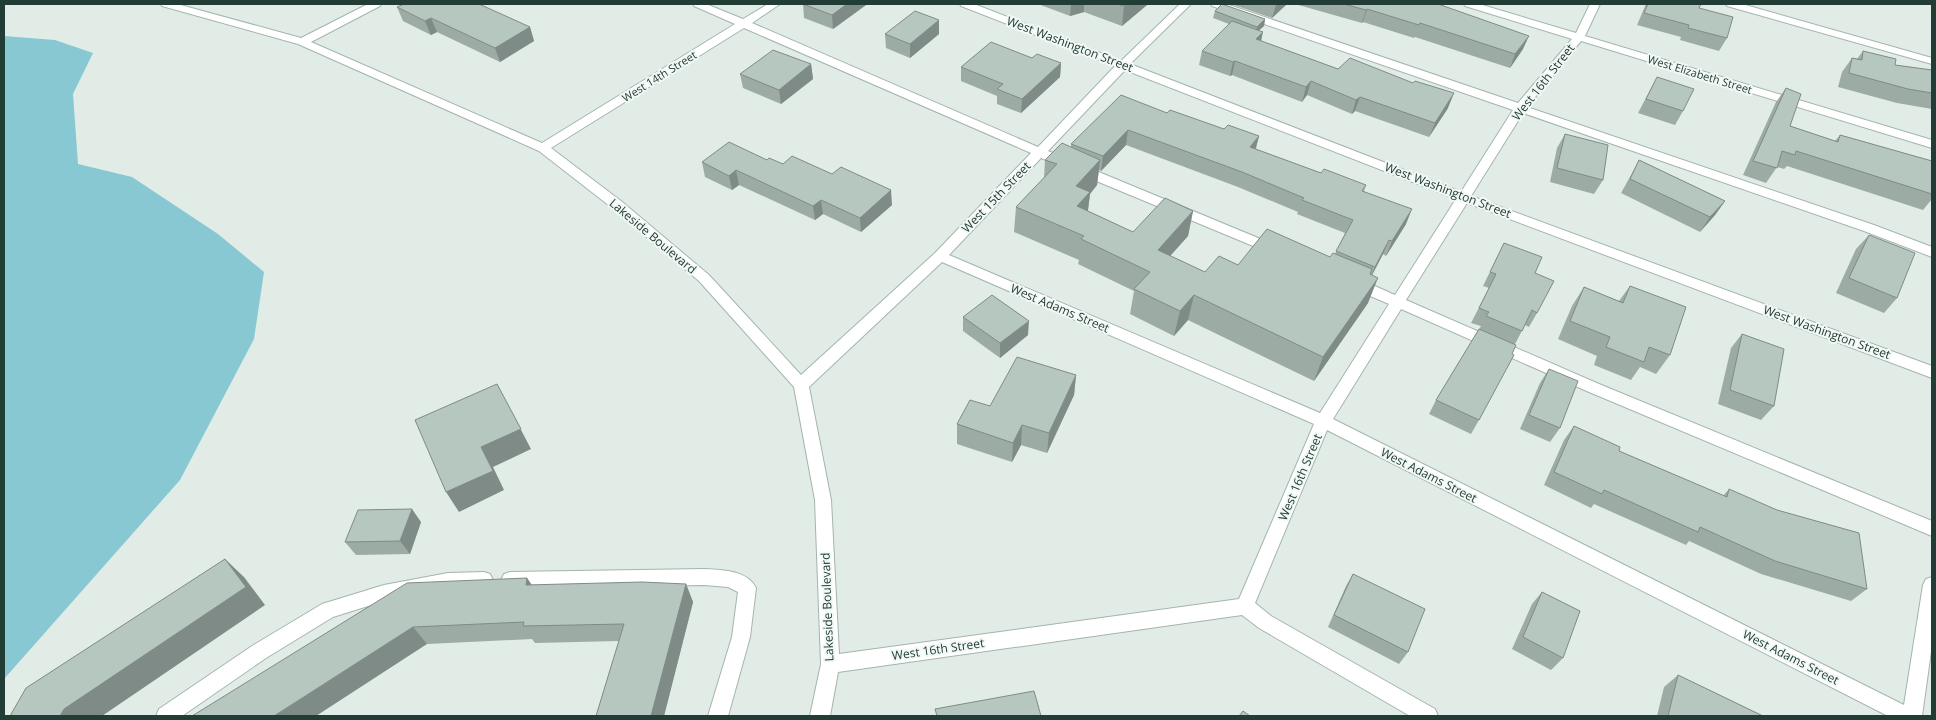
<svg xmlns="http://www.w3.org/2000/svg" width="1936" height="720" font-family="'Open Sans',sans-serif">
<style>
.water{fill:#88c8d2}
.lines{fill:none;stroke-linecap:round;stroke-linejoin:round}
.minor-casing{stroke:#a4b4ae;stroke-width:2}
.minor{fill:#fff;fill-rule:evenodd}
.wall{fill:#9daba5;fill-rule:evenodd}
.shaded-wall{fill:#7f8b86}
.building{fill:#b6c7c0;stroke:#7f8b86}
.labels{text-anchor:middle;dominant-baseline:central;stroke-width:4;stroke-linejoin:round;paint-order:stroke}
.far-street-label{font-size:11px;fill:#213d35;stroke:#f2f8f5}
.street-label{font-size:12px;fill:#213d35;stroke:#f2f8f5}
</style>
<rect width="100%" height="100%" fill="#e1ece7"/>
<path class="water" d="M4,36L55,40L93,53L73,94L78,164L132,177L218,234L264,272L254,339L180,480L4,679Z"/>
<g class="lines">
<g class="minor-casing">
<path id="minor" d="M161,4H177L301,38L368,4H381L380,6L311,42L542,143L735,24L694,6L693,4H706L743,19L768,4H780L752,23L1038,147L1115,66L961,6L960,4H974L1121,61L1180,4H1191L1130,64L1461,192L1513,110L1212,6L1211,4H1226L1518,103L1572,39L1465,6L1464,4H1479L1576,33L1590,4H1600L1585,36L1932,140V148L1581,41L1527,107L1874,225L1932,247V257L1864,231L1523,113L1471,196L1932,366V378L1467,203L1406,300L1599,384L1932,521V536L1589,392L1401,309L1333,419L1904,705L1923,585L1926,579L1932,577V644L1922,716H1888L1327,430L1255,603L1271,616L1435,709L1438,716H1410L1259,628L1242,615L838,672L830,716H810L821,664L815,500L794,387L699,281L611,207L539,151L298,44L162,6ZM744,28L1031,153L935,253L801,375L709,275L621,201L551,148ZM1125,70L1456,199L1395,295L1359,279H1349L1347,283L1349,287L1389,304L1320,413L949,255L1041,158L1270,253H1280L1282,250L1280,247L1048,151ZM942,262L1314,424L1239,599L839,654L831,500L809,387Z
M1726,4H1742L1932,58V64L1727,6Z
M704,569C721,570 748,570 756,588L750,637L728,716H708L732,637L738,592L728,587L704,585L510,588L504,586L501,580L504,574L510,572Z
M484,572L490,574L493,580L490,586L484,588L448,589L384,601L333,617L266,658L182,716H156L159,709L252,646L322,604L384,585L448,573Z"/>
</g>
<use href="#minor" class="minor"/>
</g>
<path class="wall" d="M803,4L866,5L833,29L804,18Z
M1038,4H1148L1147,5L1122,26L1084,12L1070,16Z
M1231,4H1287L1272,18Z
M1295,4H1438L1523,49L1510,68L1415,37L1414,38L1363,22L1362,23Z
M1646,4H1701L1699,8L1727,38L1719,51L1680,40L1681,37L1637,25Z
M397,7L530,27L534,41L500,62L437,32L431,35L403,21Z
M1215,11L1265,19L1264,26L1259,30L1261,41L1338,69L1448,108L1429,137L1355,111L1352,114L1307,95L1302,102L1232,75L1230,76L1199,65L1202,51L1229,24L1213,18Z
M885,34H939L910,58L886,48Z
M1863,51L1895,65L1932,70V109L1897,103L1838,87L1842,72L1852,58L1857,59Z
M1032,58L1061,63L1060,77L1021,113L997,104V96L961,81V67Z
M811,64L813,79L781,104L743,88L740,74Z
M1657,77L1683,111L1675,125L1638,113Z
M1786,88L1790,126L1835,141L1840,135L1932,161V199L1923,210L1787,166L1784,169L1777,167L1766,183L1743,175L1776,102Z
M1167,113L1224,129L1259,136L1256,149L1321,173L1366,185L1364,191L1406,224L1386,256L1383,254L1372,275L1368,303L1314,381L1188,320L1174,336L1130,314L1134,291L1078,264L1079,260L1014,232L1016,207L1044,178L1045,160L1071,147V144ZM1126,145L1238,187L1298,212L1297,214L1345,233L1335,254L1330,257L1238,265L1205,272L1170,256L1188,236L1193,211L1133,232L1088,211L1090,194L1097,185L1099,170L1101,171Z
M1565,134L1603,180L1594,194L1550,182L1557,148Z
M767,160L783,164L892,205L861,232L823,214L815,220L739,185L732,190L705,177L702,162Z
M1639,160L1725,201L1715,215L1700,232L1621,193L1631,175Z
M1869,235L1897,298L1884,313L1836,293L1856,249Z
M1504,243L1535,273L1537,313L1529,327L1525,325L1515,344L1479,420L1471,434L1429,414L1436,400L1481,326L1471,323L1489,288L1483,286Z
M1630,286L1670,355L1656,374L1640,367L1631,380L1594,365L1597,356L1558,339L1572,306L1584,287L1619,301Z
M963,317L1028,335L1000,358L963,331Z
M1742,334L1774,406L1761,420L1718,404L1731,348Z
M1549,369L1560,428L1550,442L1520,429L1540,383Z
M1076,375L1074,395L1047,453L1021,445L1012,462L957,444V424L990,406Z
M1574,426L1619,451L1723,496L1729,489L1867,589L1851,601L1761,574L1689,541L1686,545L1594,504L1591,508L1544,485L1564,440Z
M421,522L410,554L356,555L345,542Z
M1353,574L1408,652L1399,664L1328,627L1346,586Z
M527,578L532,585L686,584L693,602L664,716H596L619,641L535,643L532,639L427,644L192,716Z
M1542,592L1563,658L1551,670L1512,649L1532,604Z
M1678,675L1763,716H1657L1664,687Z"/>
<path class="shaded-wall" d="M847,4H866V5L833,29L832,15Z
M1071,4H1084V12L1070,16Z
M1128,4H1148L1147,5L1122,26L1124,6Z
M1276,4H1287L1272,18L1276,5Z
M1367,9L1363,22L1362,23L1366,10Z
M431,18L437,32L431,35L425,21Z
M1265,19L1264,26L1255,34L1257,27Z
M939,20V34L910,58V44Z
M530,27L534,41L500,62L495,48Z
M1263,32L1260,46L1256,39Z
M1529,36L1523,49L1510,68L1515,54Z
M1235,61L1232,75L1230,76L1233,62Z
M1061,63L1060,77L1021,113L1022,99Z
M811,64L813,79L781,104L779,90Z
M1311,81L1307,95L1302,102L1306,87Z
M1454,93L1448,108L1429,137L1435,123Z
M1360,97L1355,111L1352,114L1356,100Z
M1128,130L1126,145L1101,171L1103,156Z
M1259,136L1255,150L1250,147Z
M1100,160L1097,185L1090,194L1087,217L1075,231L1076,186Z
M736,170L739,185L732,190L729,176Z
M891,190L892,205L861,232L860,218Z
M821,200L823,214L815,220L813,206Z
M1725,201L1715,215L1700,232L1710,217Z
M1412,209L1406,224L1386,256L1392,241Z
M1193,211L1188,236L1153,275L1158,250Z
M1389,240L1383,254L1369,281L1375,267Z
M1378,278L1368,303L1314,381L1323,357Z
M1194,295L1188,320L1174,336L1180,311Z
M1029,321L1028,335L1000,358V343Z
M1076,375L1074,395L1047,453L1049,433Z
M497,384L531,449L493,467L504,490L459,512L446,492L481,447Z
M1022,425L1021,445L1012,462L1013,443Z
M412,509L421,522L410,554L400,541Z
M225,559L244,577L265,605L102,716H60L64,709Z
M527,578L538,595L526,585Z
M686,584L693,602L664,716H651Z
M413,627L427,644L316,716H274Z"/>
<path class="building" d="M404,4H479L530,27L495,48L431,18L425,21L397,7Z
M803,4H847L832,15Z
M1117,4H1128L1124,6Z
M1222,4L1265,19L1257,27L1215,11Z
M1344,4H1438L1529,36L1515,54L1420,23L1419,25L1367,9L1366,10Z
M1648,4H1701L1699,8L1733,17L1727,38L1688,28L1689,25L1644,13Z
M915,11L939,20L910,44L885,34Z
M1232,21L1263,32L1256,39L1338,69L1350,58L1413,83L1415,81L1454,93L1435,123L1360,97L1356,100L1311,81L1306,87L1235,61L1233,62L1202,51Z
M991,42L1032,58L1037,54L1061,63L1022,99L997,89L1003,84L961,67Z
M773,50L811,64L779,90L740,74Z
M1863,51L1896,59L1895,65L1932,70V93L1908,89L1849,73L1852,58L1862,60Z
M1657,77L1694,89L1683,111L1646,99Z
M1786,88L1801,94L1790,126L1838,142L1840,135L1932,161V194L1796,151L1795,155L1782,151L1777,168L1753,161Z
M1121,95L1167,113L1170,110L1224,129L1228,125L1259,136L1250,147L1321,173L1324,169L1366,185L1362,191L1412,209L1392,241L1389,240L1375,267L1336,251L1353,220L1302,200L1304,198L1242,172L1128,130L1103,156L1071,144Z
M1565,134L1608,145L1603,180L1557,168Z
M729,142L767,160L769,158L783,164L792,156L832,174L841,167L891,190L860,218L821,200L813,206L736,170L729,176L702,162Z
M1062,143L1100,160L1076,186L1090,192L1077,206L1133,232L1165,198L1193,211L1158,250L1205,272L1219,256L1238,265L1267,229L1330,257L1333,253L1372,269L1370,274L1378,278L1323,357L1194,295L1180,311L1134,289L1150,272L1081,239L1084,236L1016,207L1057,164L1045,160Z
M1639,160L1725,201L1710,217L1630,179Z
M1869,235L1915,253L1897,298L1849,278Z
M1504,243L1542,257L1535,273L1554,281L1537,313L1532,310L1522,331L1486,316L1489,312L1479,308L1496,274L1490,272Z
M1630,286L1686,307L1670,355L1649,347L1644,362L1606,347L1610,337L1570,321L1584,287L1623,303Z
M992,295L1029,321L1000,343L963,317Z
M1479,329L1516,345L1512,354L1514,355L1479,420L1436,400Z
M1742,334L1784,349L1774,406L1730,390Z
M1017,357L1076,375L1049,433L1022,425L1013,443L957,424L970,400L990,406Z
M1549,369L1578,381L1560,428L1529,415Z
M497,384L521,429L481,447L493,471L446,492L415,420Z
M1574,426L1620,447L1619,451L1727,497L1729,489L1777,510L1859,533L1867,589L1775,561L1700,527L1698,532L1604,490L1602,494L1554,472Z
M412,509L400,541L345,542L358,510Z
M225,559L246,587L64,709L60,716H10L26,688Z
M1353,574L1425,609L1408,652L1334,615Z
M527,578L526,585L642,582L686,584L651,716H596L624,624L523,626L524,622L413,627L274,716H192L407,583Z
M1542,592L1580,611L1563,658L1523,637Z
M1678,675L1763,716H1668Z
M1034,691L1041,716H937L935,709Z
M1243,711L1250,716H1239Z"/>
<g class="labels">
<g class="far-street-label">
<text transform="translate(1700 74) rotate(17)">West Elizabeth Street</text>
<text transform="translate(659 76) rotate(-32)">West 14th Street</text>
</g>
<g class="street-label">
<text transform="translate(1070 44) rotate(21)">West Washington Street</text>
<text transform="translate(1543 82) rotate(-52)">West 16th Street</text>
<text transform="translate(1448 190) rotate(21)">West Washington Street</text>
<text transform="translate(996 197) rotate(-46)">West 15th Street</text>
<text transform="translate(653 236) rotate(40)">Lakeside Boulevard</text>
<text transform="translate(1060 308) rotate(23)">West Adams Street</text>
<text transform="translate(1827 332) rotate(20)">West Washington Street</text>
<text transform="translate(1429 475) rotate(27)">West Adams Street</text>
<text transform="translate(1300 477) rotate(-67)">West 16th Street</text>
<text transform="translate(827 607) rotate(-92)">Lakeside Boulevard</text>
<text transform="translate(938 649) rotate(-8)">West 16th Street</text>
<text transform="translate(1791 657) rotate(27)">West Adams Street</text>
</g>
</g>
<rect width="1936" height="720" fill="none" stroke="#213d35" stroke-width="10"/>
</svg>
